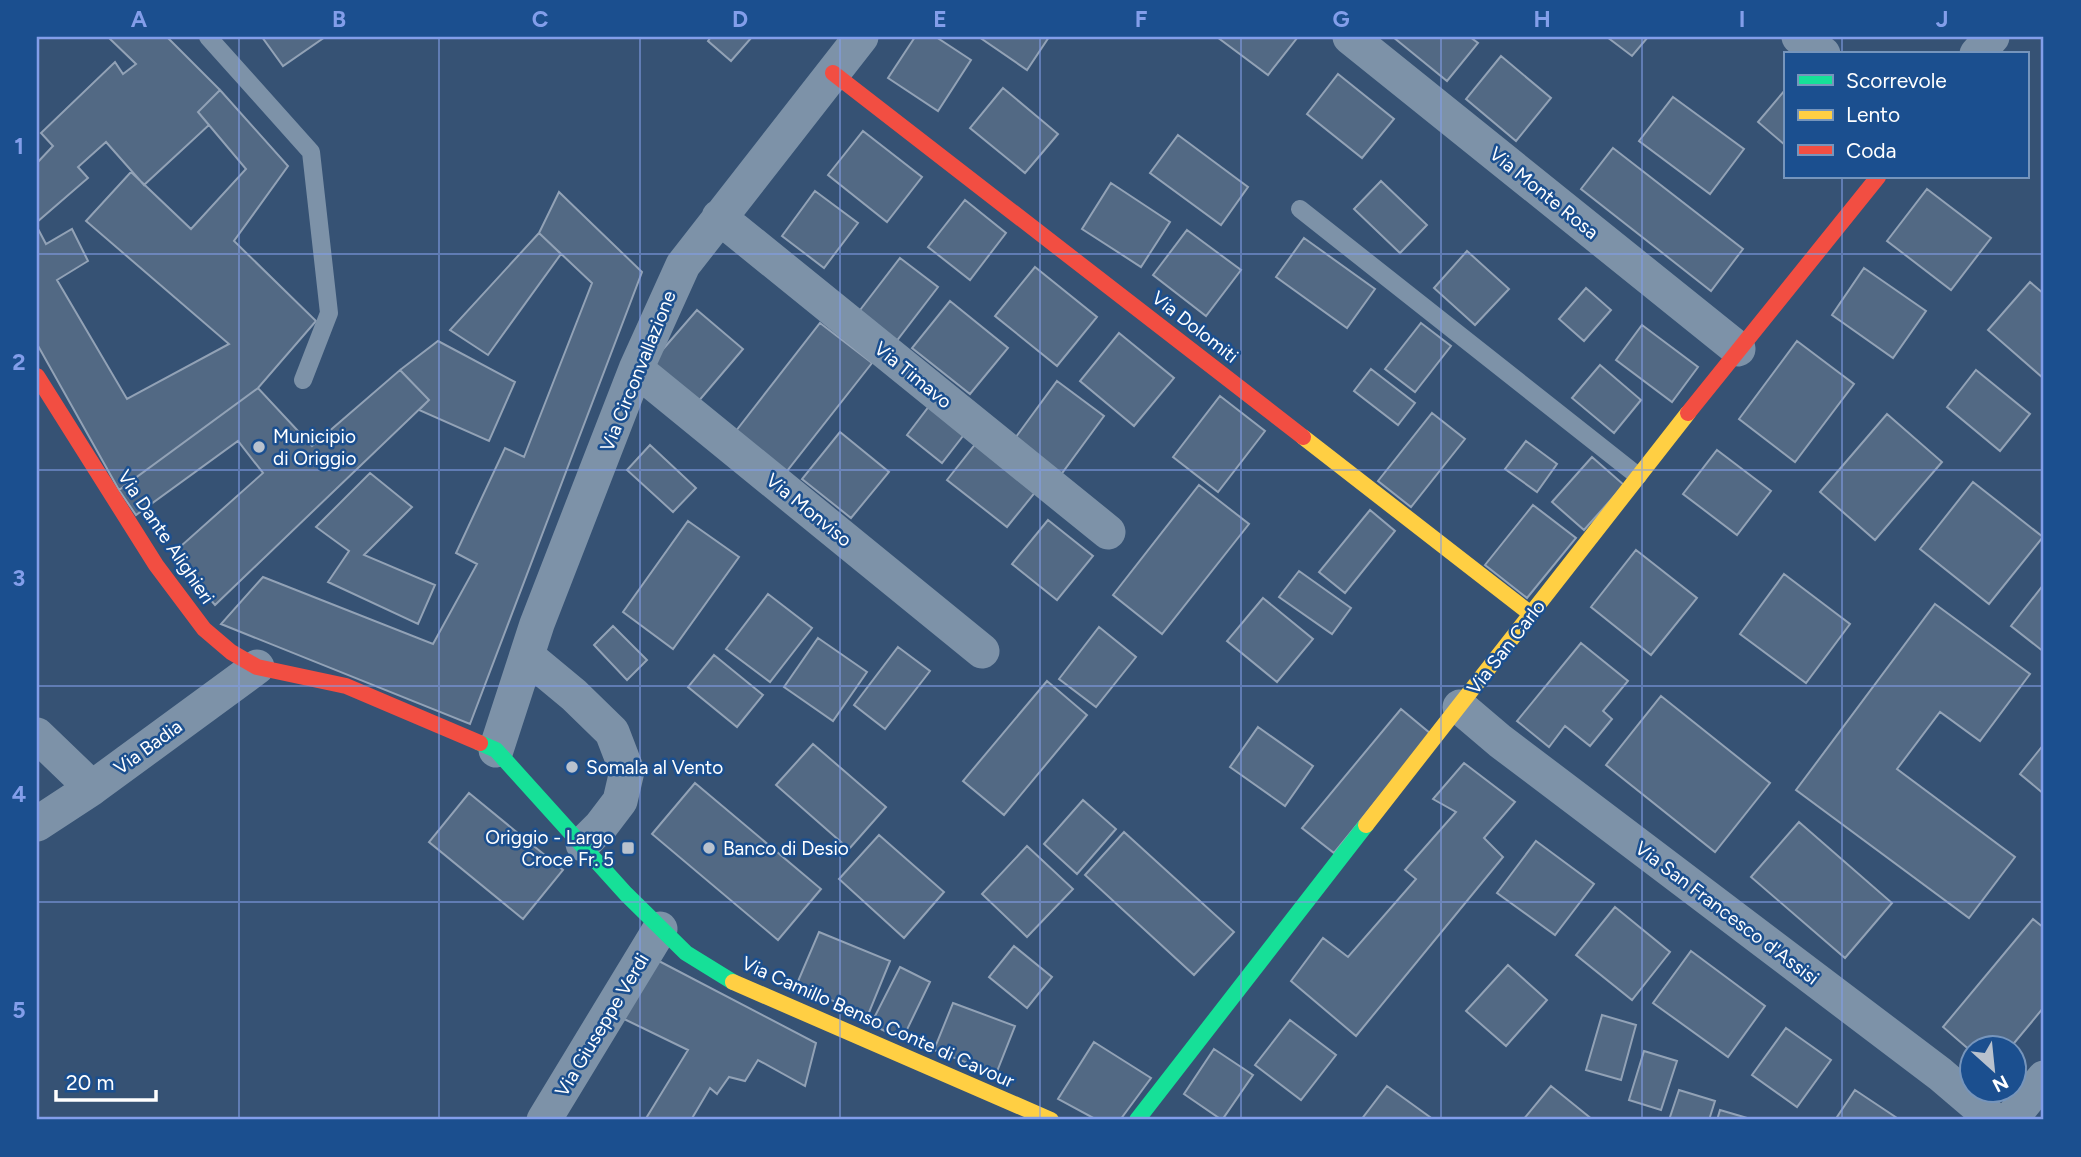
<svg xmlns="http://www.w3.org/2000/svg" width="2081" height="1157" font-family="Figtree,sans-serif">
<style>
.building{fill:#526984;stroke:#92a2b6;stroke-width:2}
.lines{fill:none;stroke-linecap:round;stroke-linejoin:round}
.lane{stroke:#7d92a8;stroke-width:18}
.street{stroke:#7d92a8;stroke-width:35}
.fast{stroke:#16e098;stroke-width:16}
.slow{stroke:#ffcf43;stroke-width:16}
.jam{stroke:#f24e42;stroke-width:16}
.grid{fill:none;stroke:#839eea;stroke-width:2;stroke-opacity:0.55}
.poi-dot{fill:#b9c2ce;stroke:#1b4f8f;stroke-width:2.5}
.labels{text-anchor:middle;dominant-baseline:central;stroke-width:5;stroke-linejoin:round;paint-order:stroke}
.street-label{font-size:19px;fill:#fff;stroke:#1b4f8f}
.poi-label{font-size:19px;fill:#fff;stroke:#1b4f8f;text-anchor:start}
.neatline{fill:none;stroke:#839eea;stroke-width:2.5}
.grid-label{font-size:23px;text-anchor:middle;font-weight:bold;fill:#839eea}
</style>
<rect width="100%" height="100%" fill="#365274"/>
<path class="building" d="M108,37H167L220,90L198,112L209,125L144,185L106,142L78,167L88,178L37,222V163L53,146L41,133L115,62L123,74L136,64Z
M262,37H325L283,66Z
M711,37H752L731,61L708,41Z
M915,37H936L971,60L938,111L888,78Z
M979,37H1049L1027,70Z
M1217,37H1296L1297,38L1268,75Z
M1393,37H1470L1478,43L1447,81Z
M1607,37H1648L1632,56Z
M1501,56L1551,98L1516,141L1466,99Z
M1338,74L1394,119L1362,158L1307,114Z
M1003,88L1058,134L1025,173L970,128Z
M220,90L288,166L234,241L316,321L258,388L119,490L37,344V227L46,244L72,229L88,261L57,280L127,399L229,344L86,221L131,172L191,229L246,169L198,112Z
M1785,90V145L1758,122Z
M1673,97L1744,149L1710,194L1639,141Z
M863,131L922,177L887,222L828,175Z
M1178,135L1248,187L1221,225L1150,173Z
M1613,148L1743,249L1711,291L1581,189Z
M1381,181L1427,225L1400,253L1354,209Z
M1111,183L1170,222L1141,267L1082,229Z
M1927,189L1991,238L1951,290L1887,241Z
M815,191L858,223L824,268L782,236Z
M559,192L642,272L470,724L221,624L263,577L433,644L477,564L456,553L505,448L524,457L592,283L539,233Z
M965,200L1006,233L970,280L928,247Z
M1187,230L1241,270L1206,316L1153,275Z
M539,233L561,254L488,355L450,330Z
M1304,238L1375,289L1347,328L1276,277Z
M1467,251L1509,289L1475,325L1434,288Z
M900,258L938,287L895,343L857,314Z
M1035,267L1097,317L1057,366L995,316Z
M1864,268L1926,311L1893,358L1832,315Z
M2030,282L2044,294L2043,378L1988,330Z
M1586,288L1611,310L1584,341L1559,319Z
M950,301L1008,348L970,394L912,348Z
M697,310L743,349L697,403L651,363Z
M820,323L872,363L783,476L732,436Z
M1421,323L1451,346L1415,392L1385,369Z
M1642,325L1698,367L1672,402L1616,360Z
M1119,333L1174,378L1134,426L1080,381Z
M438,341L515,382L489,441L419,410L429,400L400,370Z
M1797,341L1854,384L1795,462L1739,419Z
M1600,365L1641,400L1614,433L1572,398Z
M1371,369L1415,403L1398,425L1354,391Z
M400,370L429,400L215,605L172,554L263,473L238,441L136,515L119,490L258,388L312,446Z
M1976,370L2030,414L2000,451L1947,407Z
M1057,381L1104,416L1057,480L1010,445Z
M1220,396L1265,431L1218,492L1173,457Z
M930,405L966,432L942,463L907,435Z
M1432,413L1465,439L1411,507L1378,481Z
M1887,414L1942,462L1875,540L1820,492Z
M840,432L889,472L851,518L802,479Z
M1526,441L1557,464L1537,492L1505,469Z
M977,442L1037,490L1007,527L947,480Z
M650,445L696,488L673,512L627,470Z
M1717,450L1771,491L1737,535L1683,494Z
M1592,457L1624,485L1584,530L1552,502Z
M370,473L412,507L364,555L435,585L418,624L328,582L349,551L316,527Z
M1973,482L2043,537L1989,604L1920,549Z
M1199,485L1249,524L1162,634L1113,595Z
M1533,505L1576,538L1527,598L1485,565Z
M1370,510L1395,531L1345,593L1319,572Z
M1048,520L1093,556L1057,600L1012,564Z
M688,521L739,557L673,649L623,612Z
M1636,550L1697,598L1651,655L1591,607Z
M1299,571L1351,608L1332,634L1279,597Z
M1784,574L1850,624L1806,683L1740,634Z
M2044,584V652L2011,626Z
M768,594L812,628L770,682L726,649Z
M1263,598L1313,639L1277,682L1227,641Z
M1935,604L2030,674L1980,741L1940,712L1897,769L2015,857L1969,918L1796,790Z
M613,626L647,660L627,680L594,645Z
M1099,627L1136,657L1096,707L1059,679Z
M818,638L867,672L833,721L784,687Z
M1581,643L1628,681L1603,711L1612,719L1590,746L1565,726L1549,747L1517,721Z
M898,647L930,671L885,729L854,705Z
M714,655L763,695L737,727L688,687Z
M1047,681L1087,715L1004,815L963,781Z
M1661,696L1770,783L1715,852L1606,765Z
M1401,709L1431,734L1334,853L1302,828Z
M1258,727L1313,766L1285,806L1230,767Z
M813,744L886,807L849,849L776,785Z
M2044,744V794L2020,774Z
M1464,763L1515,802L1484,838L1503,857L1356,1036L1291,981L1323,938L1348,957L1416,879L1405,870L1456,812L1433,799Z
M695,783L821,889L778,940L652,834Z
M469,793L563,870L523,919L429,842Z
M1083,800L1116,829L1077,874L1044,844Z
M1799,822L1892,903L1845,958L1751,877Z
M1124,832L1234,932L1194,975L1085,875Z
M879,835L944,892L904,938L839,879Z
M1536,841L1594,884L1555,935L1497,893Z
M1027,846L1073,889L1027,937L982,894Z
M1615,907L1670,952L1632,1000L1576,955Z
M2033,919L2044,928V1007L2010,1048H1972V1052L1943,1027Z
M819,932L890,961L868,1015L796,986Z
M1014,946L1052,977L1027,1008L989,977Z
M1691,951L1765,1006L1728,1057L1653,1003Z
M655,959L816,1043L805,1086L758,1060L745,1081L729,1077L717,1094L710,1088L691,1120H645L688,1050L618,1016Z
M1508,965L1547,1000L1506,1046L1466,1011Z
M900,967L930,982L902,1040L871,1024Z
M953,1003L1015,1026L996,1074L934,1050Z
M1602,1015L1636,1025L1621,1080L1586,1070Z
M1290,1020L1336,1055L1301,1100L1255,1065Z
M1786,1028L1831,1060L1797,1107L1752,1075Z
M1094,1042L1151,1078L1120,1120H1097L1058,1099Z
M1214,1049L1253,1075L1222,1120L1184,1094Z
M1644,1051L1677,1061L1661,1110L1629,1100Z
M1387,1086L1434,1120H1361Z
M1551,1086L1593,1120H1523Z
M1679,1090L1715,1101L1709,1120H1669Z
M1855,1090L1900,1120H1835Z
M1720,1110L1754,1120H1717Z"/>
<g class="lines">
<path class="lane" d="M208,37L311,152L329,313L303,380
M1300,209L1638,476"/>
<path class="street" d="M1350,37L1738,349
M1799,37L1823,54
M1977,54L1992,37
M719,217L1108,532
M636,369L982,651
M527,656L574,695L612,732L627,771L620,801L601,826L583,844
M1460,707L1500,741L1940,1074L1994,1120
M37,735L92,788
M496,750L537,624L636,369L683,265L861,37
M37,824L92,788L257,667
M544,1120L660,929
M2010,1120L2044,1078"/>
<path class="fast" d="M480,743L496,750L626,894L686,953L733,982
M1137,1120L1366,825"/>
<path class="slow" d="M1303,437L1531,614
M1366,825L1688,413
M733,982L1051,1120"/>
<path class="jam" d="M833,73L1303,437
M37,376L156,565L204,629L231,652L257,667L346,686L480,743
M1688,413L1878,177"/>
</g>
<path class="grid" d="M239,37V1120M439,37V1120M640,37V1120M840,37V1120M1040,37V1120M1241,37V1120M1441,37V1120M1642,37V1120M1842,37V54M1842,177V1120M37,254H2044M37,470H2044M37,686H2044M37,902H2044"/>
<g class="poi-dot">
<circle cx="259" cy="447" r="7"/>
<circle cx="572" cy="767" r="7"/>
<rect x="621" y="841" width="14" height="14" rx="3.5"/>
<circle cx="709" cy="848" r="7"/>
</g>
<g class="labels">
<g class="street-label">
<text transform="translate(1544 193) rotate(39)">Via Monte Rosa</text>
<text transform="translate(1195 327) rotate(38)">Via Dolomiti</text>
<text transform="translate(638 371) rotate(-68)">Via Circonvallazione</text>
<text transform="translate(913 375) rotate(39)">Via Timavo</text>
<text transform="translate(809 510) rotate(39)">Via Monviso</text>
<text transform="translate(166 537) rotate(56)">Via Dante Alighieri</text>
<text transform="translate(1506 647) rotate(-52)">Via San Carlo</text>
<text transform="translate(148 747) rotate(-36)">Via Badia</text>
<text transform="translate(1727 913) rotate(37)">Via San Francesco d'Assisi</text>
<text transform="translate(878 1022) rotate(24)">Via Camillo Benso Conte di Cavour</text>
<text transform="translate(602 1025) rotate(-59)">Via Giuseppe Verdi</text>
</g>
<g class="poi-label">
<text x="273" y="436">Municipio<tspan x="273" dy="22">di Origgio</tspan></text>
<text x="586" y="767">Somala al Vento</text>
<text x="614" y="837" text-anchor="end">Origgio - Largo<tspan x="614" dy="22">Croce Fr. 5</tspan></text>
<text x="723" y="848">Banco di Desio</text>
</g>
</g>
<rect width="2081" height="1157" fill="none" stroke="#1b4f8f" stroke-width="77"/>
<rect x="1784" y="52" width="245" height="126" fill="#1b4f8f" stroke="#7695bc" stroke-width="2"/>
<rect x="1798" y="75" width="35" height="10" fill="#16e098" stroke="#7695bc" stroke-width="2"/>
<text x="1846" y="88" font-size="21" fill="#ffffff">Scorrevole</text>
<rect x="1798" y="110" width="35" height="10" fill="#ffcf43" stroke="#7695bc" stroke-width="2"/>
<text x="1846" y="122" font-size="21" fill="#ffffff">Lento</text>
<rect x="1798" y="145" width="35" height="10" fill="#f24e42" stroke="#7695bc" stroke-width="2"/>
<text x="1846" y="158" font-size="21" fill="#ffffff">Coda</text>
<g transform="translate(1993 1069) rotate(153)"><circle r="33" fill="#1b4f8f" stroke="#7695bc" stroke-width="2"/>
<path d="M0-5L12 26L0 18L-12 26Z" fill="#b9c2ce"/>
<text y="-10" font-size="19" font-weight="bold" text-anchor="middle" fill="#ffffff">N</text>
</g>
<path d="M56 1090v10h100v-10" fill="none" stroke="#ffffff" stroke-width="3.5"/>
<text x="66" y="1090" font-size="21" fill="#ffffff" stroke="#1b4f8f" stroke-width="5" paint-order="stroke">20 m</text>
<rect x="38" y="38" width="2004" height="1080" class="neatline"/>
<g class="grid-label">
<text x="139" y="27">A</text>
<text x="339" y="27">B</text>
<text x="540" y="27">C</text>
<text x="740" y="27">D</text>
<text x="940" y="27">E</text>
<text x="1141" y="27">F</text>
<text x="1341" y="27">G</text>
<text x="1542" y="27">H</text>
<text x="1742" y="27">I</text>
<text x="1942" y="27">J</text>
<text x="19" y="154">1</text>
<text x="19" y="370">2</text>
<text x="19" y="586">3</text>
<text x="19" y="802">4</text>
<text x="19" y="1018">5</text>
</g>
</svg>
